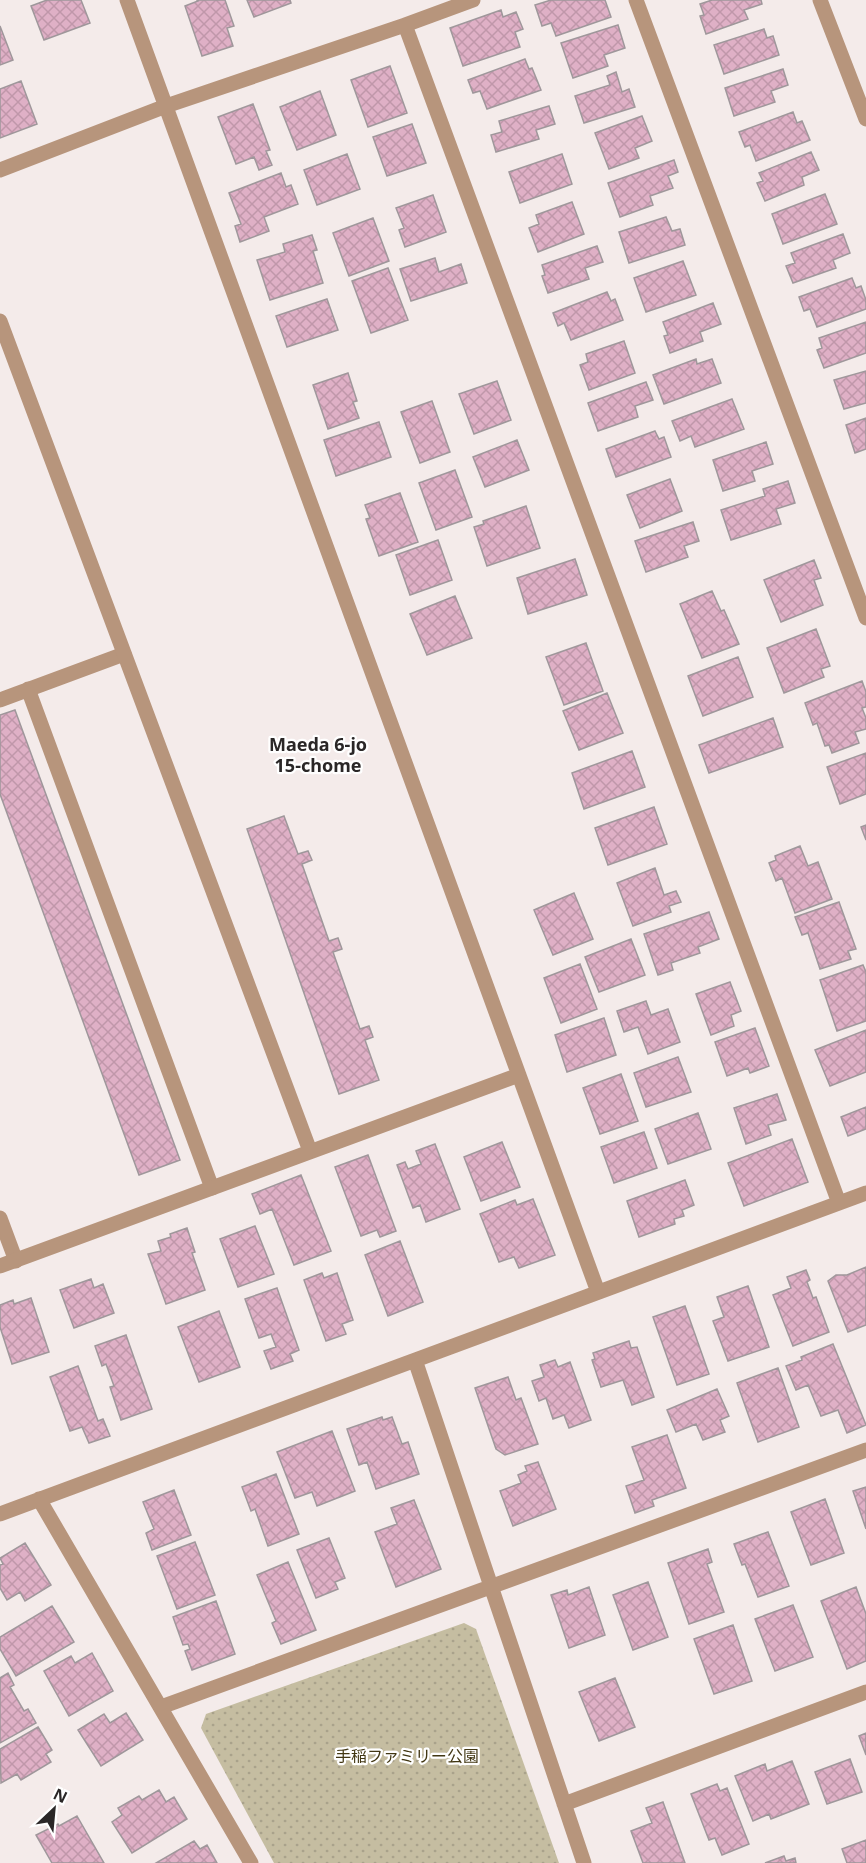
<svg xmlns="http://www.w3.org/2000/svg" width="866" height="1863" font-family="'Noto Sans','Noto Sans JP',sans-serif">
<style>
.park{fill:url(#park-dots)}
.building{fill:url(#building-cross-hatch);stroke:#9f979b;stroke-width:1.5}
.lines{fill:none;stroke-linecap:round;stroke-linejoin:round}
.service{stroke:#b7957c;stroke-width:15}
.minor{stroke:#b7957c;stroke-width:15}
.tertiary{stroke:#b7957c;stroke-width:15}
.labels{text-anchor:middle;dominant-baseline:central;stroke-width:4.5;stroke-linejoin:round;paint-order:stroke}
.park-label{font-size:16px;fill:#423713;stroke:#fff}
.neighbourhood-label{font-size:18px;font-weight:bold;fill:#2a2727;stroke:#fff}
</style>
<defs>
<pattern id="park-dots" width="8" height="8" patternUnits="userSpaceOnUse" patternTransform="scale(1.5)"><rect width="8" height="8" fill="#c5bda1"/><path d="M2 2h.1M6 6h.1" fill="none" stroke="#a9a28b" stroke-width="1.8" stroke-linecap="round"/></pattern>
<pattern id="building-cross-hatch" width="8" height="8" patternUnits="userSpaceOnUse" patternTransform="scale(1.5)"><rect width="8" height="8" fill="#dfb0c6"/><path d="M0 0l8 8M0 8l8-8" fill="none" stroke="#c097aa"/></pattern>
</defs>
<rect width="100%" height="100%" fill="#f4ebea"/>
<path class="park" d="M464,1623L476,1629L559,1863H274L201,1728L206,1714Z"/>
<path class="building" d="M47,0H81L90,23L44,40L31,6Z
M197,0H225L234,26L227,28L233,46L202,56L185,6L198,1Z
M247,0H290L291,3L254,17Z
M551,0H605L611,17L556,36L551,23L542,26L535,5Z
M712,0H761L762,4L744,10L748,19L706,34L700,16L704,15L700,4Z
M501,10L503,17L516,12L523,29L515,32L520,47L463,66L450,28Z
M618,25L625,48L604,55L608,66L573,78L561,43Z
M0,26L13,60L0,65Z
M764,29L767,38L773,36L779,55L724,74L714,45Z
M525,59L529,69L532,68L541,90L487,109L480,91L473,93L468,80Z
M390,66L407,113L368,127L351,80Z
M783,69L788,85L771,91L775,102L734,116L725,88Z
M616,72L622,92L629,89L635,107L584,123L575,96L610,85L607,76Z
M21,81L37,124L0,138V89Z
M320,91L336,135L297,150L280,107Z
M253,104L270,150L266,151L272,165L259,170L254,157L236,164L218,117Z
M549,106L555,124L536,130L539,139L496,152L491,135L502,132L499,121Z
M793,112L797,123L802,121L810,140L756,161L750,145L745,147L739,132Z
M642,116L652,141L635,148L639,158L609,169L595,133Z
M412,124L426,163L387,176L373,137Z
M811,152L819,170L802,177L804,185L765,201L757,183L763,181L759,173Z
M347,154L360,189L317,205L304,170Z
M562,154L572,184L520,203L509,172Z
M674,160L678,172L668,176L673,188L650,196L653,205L620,217L608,183Z
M281,173L286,187L291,185L298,204L264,217L269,231L240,242L235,226L241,224L229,193Z
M825,194L837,224L783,244L772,214Z
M433,195L446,232L405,247L399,230L404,228L396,208Z
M572,202L584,234L538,252L529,228L539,224L536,215Z
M666,217L672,231L680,229L685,245L629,263L619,232Z
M373,218L389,261L349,276L333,233Z
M843,234L850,253L833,260L836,268L793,283L786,266L795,263L791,253Z
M312,235L317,250L313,251L323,283L270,300L257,260L285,252L283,244Z
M597,246L603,262L585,268L589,279L548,293L542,276L545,275L542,265Z
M435,258L439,272L461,264L467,283L411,301L400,269Z
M683,261L696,295L646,312L634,278Z
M388,268L408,320L371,333L352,281Z
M852,278L856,288L861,286L866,300V309L817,327L810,309L804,311L799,297Z
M607,292L611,301L615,299L623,320L571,340L564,323L558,326L553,313Z
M327,299L338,330L287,347L276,316Z
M713,303L721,324L700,332L703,341L670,353L664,336L668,335L663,322Z
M866,322V353L824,368L817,350L822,348L819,338Z
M624,341L635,373L589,390L580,365L588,362L586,354Z
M696,359L697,364L712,359L721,383L664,404L653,375Z
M866,371V403L844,409L834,380Z
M348,373L357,401L353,402L359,418L328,429L313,385Z
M497,381L511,420L474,434L459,394Z
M646,382L653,400L635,406L638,417L598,431L588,403Z
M732,399L744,429L695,447L691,436L680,441L672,421Z
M432,401L450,452L420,463L401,412Z
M866,418V449L855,453L846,425Z
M379,422L391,457L336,476L324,440Z
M655,431L659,439L664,437L671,457L616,477L606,449Z
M517,440L529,470L485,487L473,457Z
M766,442L773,464L752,471L755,481L723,491L713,460Z
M455,470L472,517L436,530L419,483Z
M670,479L682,511L640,528L627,495Z
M788,481L795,503L776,509L781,524L731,540L721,510L765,496L763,489Z
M400,493L418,542L379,556L366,519L370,518L365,505Z
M526,506L540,548L487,566L474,527L484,524L483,521Z
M693,522L699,541L684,546L688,557L646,572L635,541Z
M438,540L452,580L410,595L396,555Z
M575,559L587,595L528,614L517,578Z
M814,560L821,578L814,580L823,605L781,622L764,580Z
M712,591L721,611L724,610L739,644L702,658L680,604Z
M455,596L472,638L427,655L410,614Z
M816,629L830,666L821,669L824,677L784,693L767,648Z
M586,643L603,691L564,705L546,657Z
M738,657L753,697L703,716L688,676Z
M862,681L866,692V707L862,708L866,718V729L855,732L859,743L832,753L829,745L825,746L817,723L813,725L805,703Z
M607,693L623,733L579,750L563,711Z
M15,710L180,1160L139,1175L0,794V715Z
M773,718L783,747L709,773L699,745Z
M632,751L645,787L584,809L572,773Z
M866,753V794L840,804L827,767Z
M654,807L667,844L608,865L595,828Z
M284,816L298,854L308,851L312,860L302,864L329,941L338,938L342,949L333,952L360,1029L369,1026L373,1037L365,1040L379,1080L339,1094L247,829Z
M866,825V840L861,827Z
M800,846L808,866L818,862L832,899L795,913L782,878L776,881L769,863L776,860L775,856Z
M655,868L664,895L676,891L681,902L669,906L671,912L633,926L617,883Z
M574,893L593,939L553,955L534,910Z
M839,902L856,949L848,951L851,959L820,969L808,933L802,935L795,917Z
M709,912L719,939L698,947L700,953L671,963L673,970L658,975L644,934Z
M631,939L645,975L599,992L585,957Z
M580,964L597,1009L561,1023L544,978Z
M863,965L866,972V1021L837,1031L820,980Z
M730,982L741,1011L731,1015L734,1026L711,1035L696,994Z
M646,1001L651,1015L668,1009L680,1042L648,1054L638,1027L624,1032L617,1011Z
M604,1018L616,1055L567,1072L555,1035Z
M755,1028L769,1066L750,1073L748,1068L727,1076L715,1042Z
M866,1030V1072L830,1086L815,1050Z
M678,1057L691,1092L646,1107L634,1073Z
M621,1074L638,1121L600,1134L583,1088Z
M777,1094L786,1120L768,1125L771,1135L746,1144L734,1108Z
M866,1107V1129L848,1136L841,1117Z
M698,1113L711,1149L668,1164L655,1129Z
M644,1132L657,1168L614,1183L601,1147Z
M792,1139L808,1182L744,1206L728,1163Z
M502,1142L520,1187L481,1201L464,1157Z
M435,1144L460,1209L426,1222L420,1205L413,1208L397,1165L405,1162L408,1169L421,1164L416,1151Z
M368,1155L396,1231L380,1237L377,1230L361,1236L335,1167Z
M301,1175L331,1251L294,1265L272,1209L260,1214L252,1194Z
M685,1180L694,1205L682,1210L684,1216L674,1219L675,1224L639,1237L627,1201Z
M533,1199L555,1255L519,1268L514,1257L499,1262L480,1214L515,1200L517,1205Z
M255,1226L274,1274L238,1287L220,1239Z
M187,1228L195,1252L192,1253L205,1290L166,1304L148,1254L161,1251L158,1241L171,1237L170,1234Z
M400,1241L423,1302L388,1316L365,1255Z
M866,1267V1325L848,1332L828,1281L836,1275H847Z
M806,1270L810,1280L807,1282L813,1298L816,1297L829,1332L793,1346L773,1295L791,1288L787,1277Z
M322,1273L324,1278L337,1273L353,1320L342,1324L346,1334L326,1341L304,1280Z
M91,1279L94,1288L103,1284L114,1313L74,1328L60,1290Z
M748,1286L769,1347L728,1361L713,1321L724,1317L717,1297Z
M277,1288L299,1350L290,1354L293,1361L271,1369L264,1351L276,1347L271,1334L259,1338L245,1299Z
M31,1298L49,1352L12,1364L0,1327V1305L13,1300L14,1304Z
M685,1306L709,1374L677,1385L653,1317Z
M219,1311L240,1367L199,1382L178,1327Z
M126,1335L152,1409L121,1420L110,1387L114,1386L106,1364L102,1366L95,1346Z
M629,1341L631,1348L637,1347L654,1397L632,1405L623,1380L601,1387L592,1360L595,1359L593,1353Z
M833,1344L866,1425L847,1433L838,1410L821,1416L808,1385L796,1390L786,1366L802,1360L801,1357Z
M555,1360L558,1367L570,1362L591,1420L569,1428L564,1415L553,1419L546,1398L539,1401L532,1381L544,1377L540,1365Z
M78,1366L98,1421L103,1419L110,1436L89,1443L82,1427L70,1431L50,1377Z
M778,1368L799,1427L758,1442L737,1383Z
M508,1377L516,1400L521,1398L538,1444L505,1455L496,1449L475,1388Z
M717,1389L729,1416L720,1420L725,1432L703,1440L696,1424L676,1432L667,1410Z
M382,1417L383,1420L392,1417L402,1444L408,1442L419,1474L376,1489L367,1462L359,1465L347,1429Z
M332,1431L355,1491L317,1506L312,1492L295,1498L277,1452Z
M667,1435L686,1488L652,1500L654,1506L635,1513L626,1486L644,1480L632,1447Z
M538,1462L556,1509L513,1526L500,1491L521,1483L518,1475L527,1471L525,1466Z
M276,1474L299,1534L268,1546L255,1509L251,1511L242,1487Z
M866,1487V1529L853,1491Z
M174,1490L191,1535L152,1550L146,1533L154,1529L143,1502Z
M825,1499L844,1553L811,1565L791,1512Z
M414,1500L441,1569L396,1587L375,1532L397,1524L391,1508Z
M768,1532L789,1586L758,1597L745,1564L742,1565L734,1544Z
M329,1538L345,1578L335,1582L338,1589L316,1598L297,1550Z
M195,1542L215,1595L177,1609L157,1556Z
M25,1543L51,1585L25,1601L20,1592L7,1600L0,1588V1565L3,1564L0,1558Z
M708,1549L712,1562L707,1564L724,1612L689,1624L668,1563Z
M288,1562L316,1630L281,1644L272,1623L276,1621L257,1575Z
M648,1582L668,1637L633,1650L613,1595Z
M589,1587L605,1635L569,1648L551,1595L567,1590L568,1595Z
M856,1587L866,1614V1661L847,1669L821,1601Z
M216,1601L235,1654L192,1670L185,1651L190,1649L188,1644L183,1645L173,1617Z
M793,1605L813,1657L775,1671L755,1619Z
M52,1606L74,1642L16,1676L0,1649V1637Z
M733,1625L752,1681L714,1694L694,1639Z
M92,1653L113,1691L69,1716L44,1671L71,1656L75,1663Z
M8,1673L14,1685L10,1687L24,1711L28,1709L36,1723L0,1743V1678Z
M615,1678L635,1727L599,1741L579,1692Z
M126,1713L143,1740L101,1766L78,1730L104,1714L110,1723Z
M38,1727L52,1750L46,1754L51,1762L21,1780L17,1774L1,1783L0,1749Z
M866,1733V1755L859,1736Z
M850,1759L862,1792L827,1804L815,1772Z
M792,1761L809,1804L771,1819L769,1814L753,1821L735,1776L765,1764L767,1771Z
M717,1784L720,1791L727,1788L749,1844L722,1855L715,1838L709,1840L691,1794Z
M159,1790L166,1802L174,1797L187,1819L132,1853L112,1822L122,1815L118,1808L139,1796L142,1800Z
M663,1802L685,1863H643L631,1831L652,1823L646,1808Z
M77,1816L104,1863H52L36,1835L58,1824L59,1826Z
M866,1840V1863H847L842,1849Z
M194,1841L200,1849L207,1845L217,1863H156Z
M784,1856L786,1861L795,1858L796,1863H765Z"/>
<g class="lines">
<path class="service" d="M28,689L212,1188
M0,700L124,654
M0,1218L16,1261"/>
<path class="minor" d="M127,0L598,1292
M636,0L866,618
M405,25L839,1203
M0,170L166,106L405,25L473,0
M0,321L310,1151
M0,1266L519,1075
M415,1360L584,1863
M39,1499L251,1863
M0,1514L866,1193
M161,1707L866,1450
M564,1804L866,1692"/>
<path class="tertiary" d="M820,0L866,119"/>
</g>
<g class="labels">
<g class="park-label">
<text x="407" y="1756">手稲ファミリー公園</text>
</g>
<g class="neighbourhood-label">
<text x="318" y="744">Maeda 6-jo<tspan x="318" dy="21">15-chome</tspan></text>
</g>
</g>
<g transform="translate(54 1809) rotate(26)" stroke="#ffffff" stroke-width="4.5" paint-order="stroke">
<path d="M0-4.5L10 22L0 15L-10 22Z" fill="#2a2727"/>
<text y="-9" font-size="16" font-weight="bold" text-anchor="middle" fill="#2a2727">N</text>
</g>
</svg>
